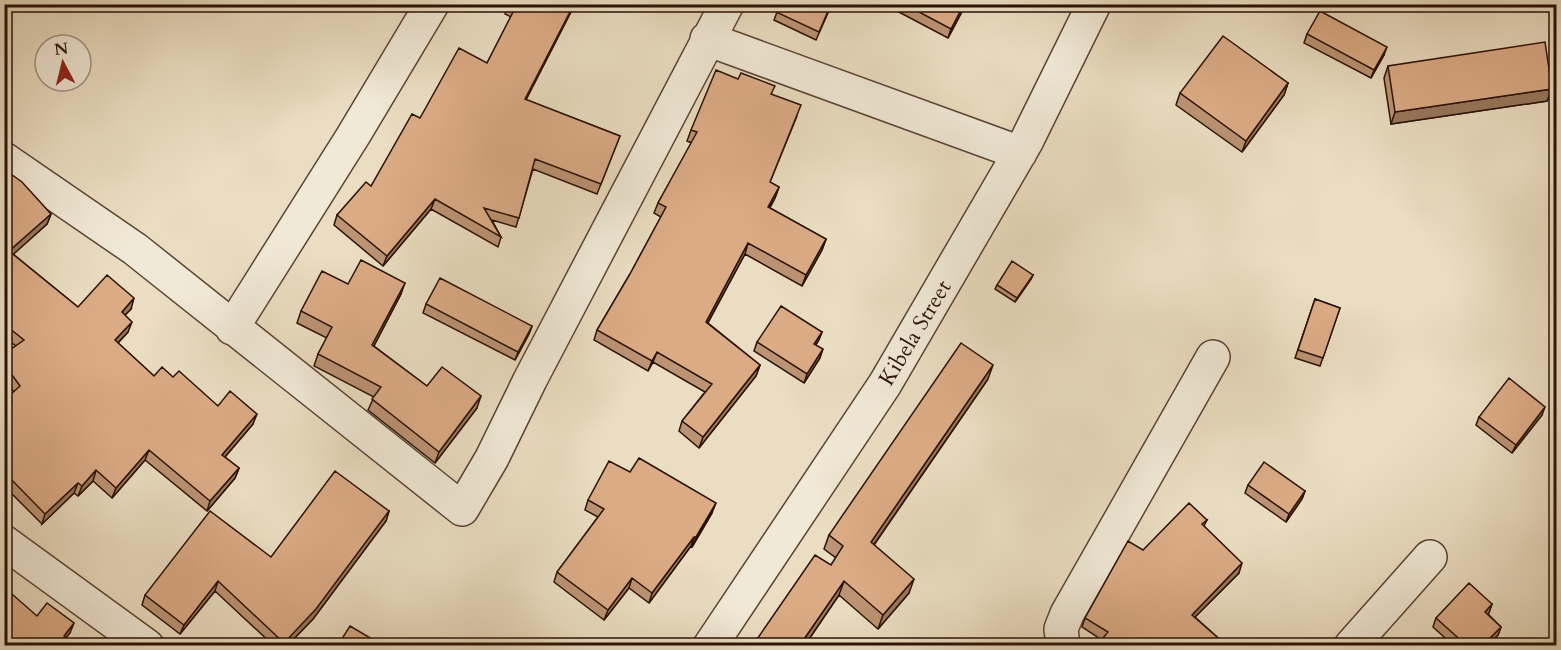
<svg xmlns="http://www.w3.org/2000/svg" width="1561" height="650" font-family="Cardo,serif">
<style>
.lines{fill:none;stroke-linecap:round;stroke-linejoin:round}
.minor-casing{stroke:#594436;stroke-width:36}
.minor{stroke:#f1e9d7;stroke-width:33}
.wall{fill:#bc9373;stroke:#291107;stroke-width:1.5}
.shaded-wall{fill:#99785e;stroke:#291107;stroke-width:1.5}
.building{fill:#dbab86;stroke:#291107;stroke-width:1.5}
.labels{text-anchor:middle;dominant-baseline:central;stroke-width:5;stroke-linejoin:round;paint-order:stroke}
.street-label{font-size:22px;fill:#291107;stroke:#f1e9d7}
</style>
<rect width="100%" height="100%" fill="#eaddc1"/>
<filter id="stains"><feTurbulence type="fractalNoise" baseFrequency=".00333" numOctaves="4"/><feColorMatrix values="0 0 0 0 .2 0 0 0 0 .09 0 0 0 0 .02 0 0 0 .5 -.17"/></filter>
<radialGradient id="worn" r=".72"><stop offset=".6" stop-color="#630" stop-opacity="0"/><stop offset="1" stop-color="#630" stop-opacity=".3"/></radialGradient>
<g class="lines">
<g class="minor-casing">
<path id="minor" d="M707,39L1020,153
M4,159L135,249L462,509L492,458L530,380L727,4
M232,328L353,136L432,4
M4,542L147,646
M710,646L885,384L1026,142L1094,4
M1063,646L1061,629L1067,614L1213,357
M1351,646L1430,557"/>
</g>
<use href="#minor" class="minor"/>
</g>
<path class="wall" d="M509,4H575L526,100L620,136L597,194L533,169L516,227L492,220L501,237L498,247L431,209L383,266L334,225L337,215L371,186L420,118L487,63L511,17L505,14Z
M780,4H832L816,40L774,20Z
M899,4H966L948,38L897,11Z
M1307,34L1384,55L1371,78L1304,43Z
M1388,66L1552,89L1547,101L1391,124L1384,78Z
M1288,83L1284,95L1242,152L1176,105L1180,93Z
M772,94L797,116L770,182L779,187L775,198L770,208L826,239L822,250L802,286L745,254L708,323L760,365L756,376L699,448L679,431L682,421L705,392L653,362L648,371L594,340L597,330L630,274L661,217L654,213L658,203L692,143L687,141L691,130Z
M4,176L51,214L47,224L13,254L78,307L131,309L125,315L128,332L118,343L154,376L173,377L218,406L253,424L225,457L239,468L235,478L207,511L145,460L112,498L93,481L78,496L74,493L42,524L4,486V410L5,409L4,407L8,397L14,392L4,379V354L16,346L4,337Z
M1033,275L1031,279L1015,302L995,289L997,285Z
M348,284L401,294L374,346L427,386L477,408L435,463L368,410L374,397L314,366L318,354L327,338L297,323L301,311Z
M1315,299L1340,308L1320,366L1295,358Z
M426,304L532,326L529,334L515,360L423,313Z
M822,332L816,345L820,358L804,383L754,351L757,342Z
M988,379L874,545L909,593L878,629L839,595L805,645H753L831,565L836,558L824,549L829,535Z
M1542,415L1512,453L1476,425L1479,417Z
M630,472L712,513L692,547L691,546L649,603L629,588L604,620L554,582L557,572L598,517L585,510L588,500Z
M1248,485L1305,491L1302,499L1286,522L1245,493Z
M389,511L386,521L313,619L288,645H273L215,591L180,634L142,605L145,595L271,557Z
M1207,520L1204,526L1239,573L1195,617L1226,645H1100L1102,640L1082,627L1085,618L1143,550Z
M1492,604L1488,614L1501,627L1498,635L1488,645H1453L1433,627L1436,618Z"/>
<path class="shaded-wall" d="M574,4H575L521,109L525,99Z
M964,4H966L948,38L951,29Z
M1387,47L1384,55L1371,78L1374,70Z
M1288,83L1284,95L1242,152L1246,141Z
M1552,89L1547,101L1391,124L1395,112Z
M779,187L775,198L764,217L768,207Z
M435,199L431,209L383,266L387,256Z
M51,214L47,224L6,261L9,251Z
M826,239L822,250L802,286L806,275Z
M748,243L745,254L702,333L706,322Z
M1033,275L1031,279L1015,302L1017,298Z
M405,283L401,294L368,357L372,345Z
M134,298L131,309L118,322L122,312Z
M132,322L128,332L111,350L115,340Z
M532,326L529,334L515,360L518,352Z
M822,332L819,340L811,352L814,344Z
M823,349L820,358L804,383L807,374Z
M657,352L653,362L648,371L652,361Z
M760,365L756,376L699,448L703,437Z
M993,365L988,379L866,556L871,542Z
M481,396L477,408L435,463L439,452Z
M1545,407L1542,415L1512,453L1516,445Z
M257,414L253,424L218,465L222,455Z
M149,450L145,460L112,498L116,488Z
M239,468L235,478L207,511L210,501Z
M96,470L93,481L78,496L82,486Z
M78,483L74,493L42,524L45,514Z
M1305,491L1302,499L1286,522L1289,514Z
M716,503L712,513L692,547L696,537Z
M389,511L386,521L313,619L288,645H283L284,643Z
M694,537L691,546L649,603L652,593Z
M1242,563L1239,573L1188,624L1192,615Z
M632,578L629,588L604,620L608,610Z
M914,579L909,593L878,629L883,615Z
M218,581L215,591L180,634L184,625Z
M844,581L839,595L805,645H800Z
M1492,604L1489,613L1482,620L1485,612Z
M74,623L70,633L60,645L64,636Z
M1501,627L1498,635L1488,645H1483Z"/>
<path class="building" d="M509,4H574L525,99L620,136L601,184L535,159L519,218L484,208L501,237L435,199L387,256L337,215L366,182L371,186L412,114L420,118L459,48L487,63L515,8Z
M780,4H831L819,32L776,12Z
M904,4H964L951,29Z
M1320,11L1387,47L1374,70L1307,34Z
M1223,36L1288,83L1246,141L1180,93Z
M1545,42L1552,89L1395,112L1388,66Z
M716,70L738,79L741,73L775,86L771,94L801,105L770,182L779,187L768,207L826,239L806,275L748,243L706,322L760,365L703,437L682,421L712,384L657,352L652,361L597,330L630,274L666,207L658,203L697,132L691,130Z
M8,172L22,182L51,214L9,251L78,307L107,275L134,298L122,312L132,322L115,340L154,376L162,367L173,377L179,371L218,406L230,391L257,414L222,455L239,468L210,501L149,450L116,488L96,470L82,486L78,483L45,514L4,472V410L12,402L8,397L20,386L4,364V354L24,340L4,324V176Z
M361,260L405,283L372,345L427,386L442,367L481,396L439,452L372,399L381,387L318,354L332,327L301,311L322,271L348,284Z
M1012,261L1033,275L1017,298L997,285Z
M440,278L532,326L518,352L426,304Z
M1315,299L1340,308L1323,358L1298,350Z
M781,306L822,332L814,344L823,349L807,374L757,342Z
M961,343L993,365L871,542L914,579L883,615L844,581L800,645H753L815,555L831,565L843,546L829,535Z
M1509,378L1545,407L1516,445L1479,417Z
M639,458L716,503L696,537H694L652,593L632,578L608,610L557,572L604,509L588,500L609,461L630,472Z
M1264,462L1305,491L1289,514L1248,485Z
M335,471L389,511L316,609L284,643L218,581L184,625L145,595L210,511L271,557Z
M1189,503L1207,520L1202,524L1242,563L1192,615L1226,645H1134L1132,644L1130,645H1112L1103,638L1108,632L1085,618L1128,541L1143,550Z
M1469,583L1492,604L1485,612L1501,627L1483,645H1466L1436,618Z
M4,587L37,616L47,603L74,623L64,636L71,642L68,645H4Z
M350,626L372,639L368,645H338Z"/>
<g class="labels">
<g class="street-label">
<text transform="translate(915 333) rotate(-59)">Kibela Street</text>
</g>
</g>
<rect width="1561" height="650" fill="none" stroke="#eaddc1" stroke-width="24"/>
<rect x="6" y="6" width="1549" height="638" fill="none" stroke="#291107" stroke-width="3"/>
<rect x="12" y="12" width="1537" height="626" fill="none" stroke="#291107" stroke-width="1.5"/>
<g transform="translate(63 63) rotate(353)"><circle r="28" fill="#f1e9d7" stroke="#a19384" stroke-width="1.5"/>
<path d="M0-4.5L10 22L0 15L-10 22Z" fill="#8f2418"/>
<text y="-9" font-size="16" font-weight="bold" text-anchor="middle" fill="#291107">N</text>
</g>
<rect width="100%" height="100%" filter="url(#stains)"/>
<rect width="100%" height="100%" fill="url(#worn)"/>
</svg>
